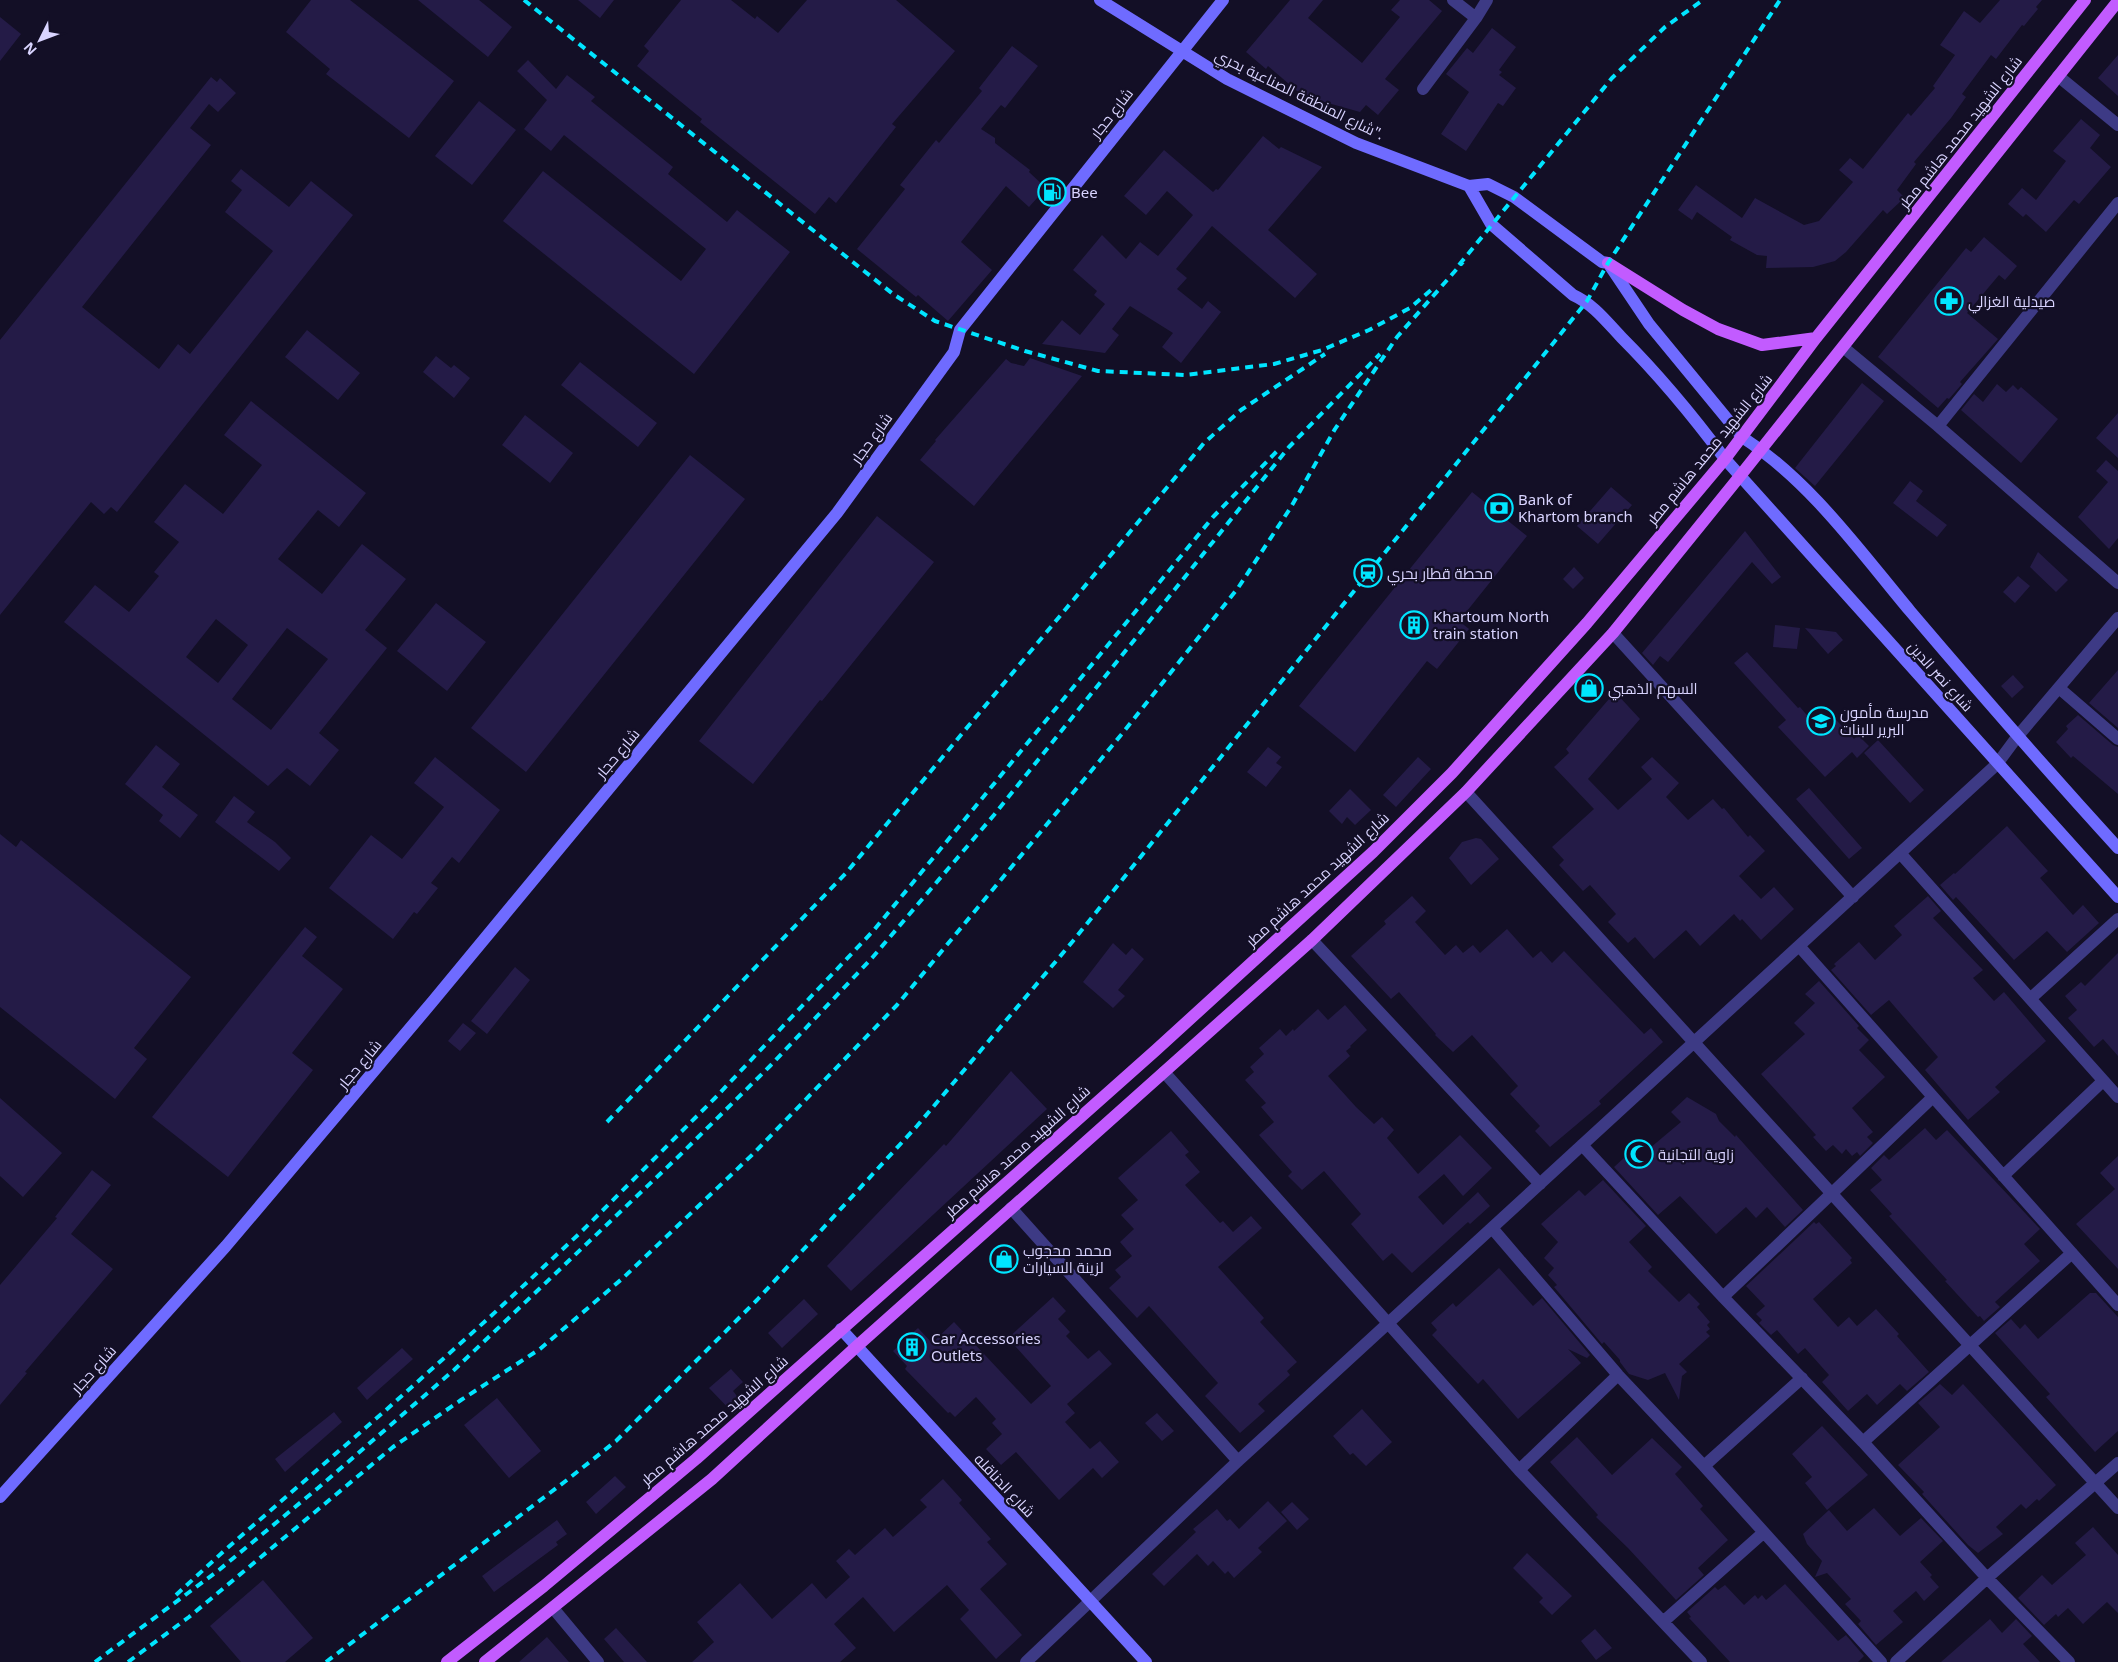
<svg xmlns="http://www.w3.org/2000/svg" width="2118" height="1662" font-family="'Noto Sans',Cairo,sans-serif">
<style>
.building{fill:#241b47;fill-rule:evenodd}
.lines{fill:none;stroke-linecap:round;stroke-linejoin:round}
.street{stroke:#3d3a85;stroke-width:12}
.secondary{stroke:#6f6bff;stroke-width:12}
.primary{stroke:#c25bff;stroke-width:12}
.rail{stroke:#00e5ff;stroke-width:4;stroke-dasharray:8 6;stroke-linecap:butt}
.labels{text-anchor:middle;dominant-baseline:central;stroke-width:4.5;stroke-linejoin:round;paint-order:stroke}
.street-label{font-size:15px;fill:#d9d4ff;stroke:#130f26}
.poi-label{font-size:15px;fill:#d9d4ff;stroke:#130f26;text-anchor:start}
</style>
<rect width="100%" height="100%" fill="#130f26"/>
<path class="building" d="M311,0H350L454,81L409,138L326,74L330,69L286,32Z
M418,0H479L512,27L488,57Z
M578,0H614L600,18Z
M681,0H731L755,19L757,16L778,33L807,0H896L955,51L892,124L896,127L836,203L829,197L815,214L700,122L702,119L637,66L649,51L644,46Z
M1290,0H1323L1308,18L1362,63L1400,17L1391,10L1400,0H1429L1442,11L1385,79L1399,90L1378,115L1366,105L1360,112L1303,96L1268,66L1266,69L1246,52Z
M2000,0H2042L2036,7L2038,9L2024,26L2022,25L1996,59L1991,55L1962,94L1966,97L1951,118L1914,162L1916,164L1897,190L1904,197L1901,201L1887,214L1883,210L1846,252L1835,261L1813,267L1766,268L1767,256L1757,255L1730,240L1732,237L1697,212L1692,220L1678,210L1696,185L1742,218L1755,198L1804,225L1819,221L1853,182L1839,170L1850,158L1863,169L1908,113L1911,116L1935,88L1933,86L1955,55L1940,45L1964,11L1980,23Z
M0,17L21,34L0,61Z
M1492,28L1516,47L1499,70L1502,72L1499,75L1516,88L1503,106L1498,103L1466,151L1441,134L1469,92L1446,74L1467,48L1473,53Z
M1012,46L1038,66L1005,108L1001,105L981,129L995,138V143L1030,170L1029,172L1046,188L1029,207L1006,186L961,242L992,270L948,321L918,295L916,297L857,249L905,189L900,185L936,140L939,143L982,91L979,88Z
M2118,55V96L2098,78Z
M528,60L556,89L567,75L595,97L591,101L673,167L668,174L727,222L737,210L790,252L694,374L503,221L543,171L681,281L706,249L564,135L551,151L524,129L547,100L517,71Z
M211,77L217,82L220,78L236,93L218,112L209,104L190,128L211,145L82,307L159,369L178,344L190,354L273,251L225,212L242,190L231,181L241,169L289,207L311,181L353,215L117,512L111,507L104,514L91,502L0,615V340Z
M479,101L516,130L472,185L435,156Z
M2081,119L2100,135L2090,148L2111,167L2079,204L2074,200L2046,232L2026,214L2023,217L2008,204L2022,188L2036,200L2066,161L2053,151Z
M1263,136L1279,149L1281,147L1322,167L1268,230L1317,274L1295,298L1212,226L1176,269L1187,278L1177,289L1202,309L1208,301L1221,312L1181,363L1162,347L1173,333L1130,306L1112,329L1119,335L1105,353L1042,344L1062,320L1080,335L1105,304L1094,295L1097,291L1073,270L1102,235L1126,259L1140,242L1158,256L1193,215L1167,191L1146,215L1124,196L1164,150L1213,192L1216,189L1218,190Z
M1984,237L2017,266L2005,280L1999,275L1967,313L1998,339L1960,382L1962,384L1949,399L1947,398L1938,408L1878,357L1966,248L1971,252Z
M307,330L360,373L338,400L285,357Z
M436,356L451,368L454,365L470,378L454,398L423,372Z
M1030,358L1082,376L974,506L920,460L936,441L935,440L1006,359L1011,363L1024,366Z
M580,362L657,423L638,447L561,385Z
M1862,383L1884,401L1815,486L1795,468Z
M1997,384L2006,392L2013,385L2018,390L2021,387L2058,419L2021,463L1961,410L1974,394L1983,402Z
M251,401L366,493L339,527L318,510L278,559L322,594L362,544L406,579L365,630L387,648L319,733L339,750L310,786L287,768L268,786L64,622L95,585L129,612L159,576L154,572L179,542L154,522L185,484L223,514L262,465L224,435ZM216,619L248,645L218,683L186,657ZM287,628L328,659L271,730L232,699Z
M2118,413V458L2096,438Z
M525,415L573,453L550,483L502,445Z
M690,455L745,499L526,772L471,728Z
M2106,460L2118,471V538L2109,549L2078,517L2108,482L2096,471Z
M1910,481L1923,491L1916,501L1947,525L1937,537L1893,503Z
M1611,487L1632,505L1598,544L1577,526Z
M1472,492L1527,536L1459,621L1469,629L1437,669L1427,661L1355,752L1299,706Z
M877,516L934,562L822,701L820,700L753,784L699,741Z
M1745,531L1781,577L1772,584L1752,562L1668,662L1660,656L1653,665L1642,653Z
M2038,552L2068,580L2056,592L2030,567Z
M1574,567L1584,578L1573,589L1563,579Z
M2018,576L2030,586L2015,603L2003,592Z
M436,603L486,642L447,691L397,651Z
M1775,625L1800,628L1797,649L1773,647Z
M1805,628L1836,632L1843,640L1828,654Z
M1747,652L1798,708L1800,707L1811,720L1824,707L1854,739L1858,735L1869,746L1857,758L1852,752L1825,777L1778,727L1786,720L1734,663Z
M2118,670V728L2089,703Z
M2013,675L2024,687L2012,698L2001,686Z
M1615,692L1640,719L1588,779L1618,810L1652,779L1641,767L1652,757L1679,783L1666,797L1688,820L1713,799L1722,809L1724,808L1748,837L1750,835L1765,851L1739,876L1761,899L1774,887L1794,909L1761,940L1742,919L1740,921L1734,914L1700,946L1686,930L1654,959L1635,937L1628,943L1608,922L1616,914L1590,885L1583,891L1559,865L1564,860L1552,847L1594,809L1554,767L1569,753L1566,749Z
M2078,715L2113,745L2118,747V794L2073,756L2071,758L2056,742L2068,729L2066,726Z
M1878,740L1924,790L1910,803L1864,753Z
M156,745L180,764L162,787L198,815L180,838L159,821L163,815L125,784Z
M1268,747L1281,757L1276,763L1282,767L1266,787L1247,772Z
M435,757L500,810L459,863L452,857L431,883L438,888L417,914L414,912L393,939L329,888L371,835L402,859L444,807L414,783Z
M1418,757L1431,769L1396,807L1383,795Z
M1809,788L1862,848L1849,859L1796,799Z
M1350,789L1371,810L1355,825L1347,817L1342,824L1329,811Z
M234,796L255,812L247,822L275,842L291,858L279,871L215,822Z
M2007,826L2048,871L2040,878L2073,915L2083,905L2099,923L2067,952L2047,931L2014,960L1956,897L1953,900L1940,885L1954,873L1955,874Z
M0,834L16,847L21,840L191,977L134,1048L147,1059L115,1099L0,1007Z
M1476,838L1481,839L1499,859L1471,885L1449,858L1462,842Z
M1412,896L1426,911L1415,922L1445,955L1456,945L1463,953L1473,945L1480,953L1507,929L1533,958L1541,951L1552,963L1564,951L1644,1034L1651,1028L1663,1042L1599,1101L1601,1104L1550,1147L1535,1131L1540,1126L1510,1094L1518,1086L1472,1035L1453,1052L1435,1035L1436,1034L1399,992L1391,999L1351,956L1386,924L1384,921Z
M1928,896L1941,911L1933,918L1983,970L1973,978L1994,1001L2004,992L2046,1041L1995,1087L2000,1092L1968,1120L1925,1070L1938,1057L1889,1000L1871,1015L1831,970L1836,966L1834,964L1859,942L1875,960L1902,935L1894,926Z
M305,927L317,937L302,956L343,989L292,1053L313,1070L228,1177L152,1117Z
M1113,943L1126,955L1132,948L1144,959L1118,990L1125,996L1113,1008L1083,982Z
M2118,953V1056L2103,1039L2094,1047L2068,1018L2077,1010L2065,996L2081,982L2085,986Z
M515,967L530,980L487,1034L471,1021Z
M1819,981L1859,1026L1857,1028L1869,1040L1859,1050L1885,1077L1852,1108L1873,1132L1867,1137L1873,1143L1860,1156L1857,1152L1852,1156L1846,1149L1842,1154L1833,1145L1826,1151L1813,1137L1816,1135L1761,1074L1805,1034L1794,1023L1815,1003L1805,994Z
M1345,1005L1367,1030L1350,1046L1351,1047L1346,1051L1350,1056L1328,1076L1356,1107L1374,1124L1382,1117L1394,1130L1387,1138L1418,1174L1460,1135L1492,1168L1463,1196L1444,1174L1418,1197L1443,1225L1478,1192L1490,1206L1470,1224L1468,1222L1412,1273L1392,1253L1383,1261L1351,1224L1361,1214L1324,1171L1302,1190L1288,1176L1292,1172L1259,1135L1274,1122L1261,1107L1266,1103L1245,1080L1254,1072L1250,1067L1264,1054L1259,1048L1280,1029L1286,1036L1293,1029L1294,1031L1318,1009L1328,1020Z
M463,1023L476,1033L460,1051L448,1041Z
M1011,1071L1047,1109L851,1291L827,1266L944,1144L946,1146Z
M1687,1097L1716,1114L1719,1121L1735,1137L1736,1135L1803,1210L1785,1227L1767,1207L1756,1218L1746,1207L1716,1234L1680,1196L1658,1215L1614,1167L1637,1146L1644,1153L1681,1122L1671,1112Z
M0,1098L62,1153L23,1197L0,1176Z
M1925,1128L1936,1140L1947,1130L2040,1229L2024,1244L2040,1261L1995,1302L2000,1307L1984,1321L1980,1316L1978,1317L1945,1281L1947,1280L1889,1216L1892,1214L1870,1190L1882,1180L1871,1168L1884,1155L1889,1160Z
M1171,1131L1189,1152L1185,1155L1200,1172L1185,1185L1220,1223L1223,1221L1233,1232L1251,1216L1262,1228L1218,1267L1264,1318L1260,1322L1297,1362L1287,1371L1290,1375L1258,1404L1265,1411L1240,1433L1205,1396L1218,1383L1149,1306L1137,1318L1109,1288L1121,1277L1115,1270L1132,1256L1120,1242L1134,1229L1121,1215L1138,1200L1118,1178Z
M2118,1156V1269L2076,1224L2115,1189L2100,1173Z
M92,1170L111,1185L71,1234L113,1269L25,1372L27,1373L0,1405V1285L57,1218L55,1217Z
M1603,1180L1646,1226L1629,1242L1652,1267L1648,1271L1679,1302L1689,1293L1700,1304L1697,1307L1710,1322L1707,1325L1710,1329L1706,1332L1710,1336L1679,1364L1687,1372L1682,1376L1679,1400L1665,1373L1648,1380L1629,1374L1620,1362V1360L1604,1342L1602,1344L1554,1287L1557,1285L1548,1275L1554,1268L1544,1258L1558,1242L1541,1224L1579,1190L1585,1196Z
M1814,1222L1816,1224L1819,1222L1852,1258L1850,1260L1852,1263L1813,1299L1838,1327L1849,1317L1857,1326L1876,1309L1899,1334L1897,1336L1929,1372L1907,1391L1900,1384L1877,1405L1867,1394L1848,1411L1822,1382L1829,1375L1805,1348L1798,1354L1777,1330L1771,1335L1759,1323L1762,1320L1756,1314L1765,1306L1746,1286Z
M1499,1268L1533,1306L1542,1298L1590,1355L1587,1358L1568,1349L1581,1363L1518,1419L1483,1379L1478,1384L1432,1335L1437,1330L1431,1323L1453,1303L1456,1307Z
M2090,1293H2096L2118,1317V1431L2095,1452L2046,1397L2050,1394L1995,1333L2011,1319L2020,1329L2025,1324L2038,1339Z
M1053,1297L1066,1311L1058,1319L1070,1332L1066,1336L1088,1359L1099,1350L1112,1364L1067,1404L1075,1413L1065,1422L1090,1449L1100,1441L1119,1462L1102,1478L1093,1468L1059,1500L1016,1452L1001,1465L986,1449L1002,1434L992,1423L996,1419L976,1397L955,1417L950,1412L948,1413L905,1369L907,1366L893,1351L918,1328L932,1343L954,1322L1031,1404L1051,1386L1008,1338Z
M804,1299L818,1314L782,1348L768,1333Z
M402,1348L413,1359L367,1400L357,1388Z
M731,1369L743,1382L733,1391L744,1405L734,1414L709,1388Z
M1940,1384L1952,1395L1963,1384L2056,1485L2039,1501L2037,1499L2026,1509L2021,1504L1996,1527L2003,1534L1978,1553L1968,1545L1922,1494L1924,1492L1898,1465L1940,1427L1918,1403Z
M497,1398L541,1451L509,1478L464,1425Z
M1362,1409L1392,1442L1366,1466L1353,1453L1350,1455L1333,1436Z
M334,1412L342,1422L285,1472L275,1459Z
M1157,1413L1174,1431L1162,1441L1145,1423Z
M1822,1426L1868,1475L1827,1510L1805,1483L1812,1477L1792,1454Z
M1577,1437L1612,1475L1652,1438L1682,1467L1675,1474L1703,1506L1700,1509L1728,1540L1698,1568L1704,1575L1676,1600L1628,1548L1596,1517L1598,1515L1550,1462Z
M615,1476L626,1487L596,1514L586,1502Z
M943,1479L962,1500L959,1503L991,1539L987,1542L1007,1564L980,1589L1022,1635L996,1659L960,1619L969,1610L947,1585L894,1632L863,1597L834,1624L856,1648L840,1662H692L714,1642L697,1622L740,1583L772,1619L812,1583L826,1599L850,1577L836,1561L849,1549L855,1555L885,1528L893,1537L927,1507L920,1500Z
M1268,1501L1287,1521L1258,1548L1262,1552L1234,1578L1228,1571L1225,1574L1213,1561L1208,1566L1197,1554L1164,1586L1152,1574L1196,1532L1193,1529L1217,1509L1227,1521L1230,1519L1239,1529Z
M1292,1502L1309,1519L1297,1530L1281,1512Z
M1874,1508L1900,1536L1921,1518L1943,1541L1920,1562L1932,1575L1930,1577L1939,1587L1924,1601L1916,1591L1893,1611L1903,1622L1876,1645L1858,1624L1861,1621L1845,1604L1851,1599L1827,1573L1815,1577L1822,1561L1807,1544L1803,1534L1829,1510L1847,1531Z
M557,1520L567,1534L556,1542L558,1545L494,1592L482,1576Z
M2093,1527L2118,1555V1613L2107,1602L2083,1624L2068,1608L2058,1617L2056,1614L2044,1625L2018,1598L2042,1575L2052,1585L2086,1555L2075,1543Z
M1527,1553L1572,1596L1552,1615L1539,1602L1543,1598L1513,1568Z
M263,1580L313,1638L285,1662H241L210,1626Z
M1785,1584L1838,1641L1846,1635L1864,1656L1858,1662H1730L1689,1618L1691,1617L1687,1612L1715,1587L1718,1590L1725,1585L1744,1605L1755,1595L1758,1599L1762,1595L1766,1600Z
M1990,1619L2002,1633L2016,1619L2032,1636L2023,1644L2040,1662H1941Z
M616,1628L647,1662H624L604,1639Z
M1595,1629L1612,1648L1596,1660L1581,1641Z
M547,1637L569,1662H519Z"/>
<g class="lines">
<path class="street" d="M1453,0L1476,18
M2058,76L2118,125
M1423,89L1476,18L1487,0
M1843,347L1938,426L2118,583
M1938,426L2118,203
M1613,633L1853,897
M2059,688L2118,739
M1466,792L2118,1508
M1900,853L2118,1097
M1312,940L1540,1184
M1799,946L2118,1305
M2031,998L2118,919
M1164,1072L1519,1470L1701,1662
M1582,1145L1723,1297L1863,1442L1987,1578L2069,1662
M2003,1176L2103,1081
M1011,1208L1238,1461
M1492,1228L1618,1375L1704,1466L1881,1662
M1723,1297L1933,1097
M1863,1442L2072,1253
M1704,1466L1802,1378
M1519,1470L1618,1375
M553,1608L598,1662
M1664,1621L1763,1533
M1026,1662L1238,1461L1997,764L2017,737L2118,618
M1896,1662L1987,1578L2118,1463"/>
<path class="secondary" d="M1100,0L1227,79L1356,143L1469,186L1488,184L1514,197L1602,262L1608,263L1649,324L1742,437C1810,481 1859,550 1910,611C1978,691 2047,770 2118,848
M1469,186L1491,224L1573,295C1593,304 1606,321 1621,337C1659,375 1693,416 1725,459L2118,897
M841,1329L1146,1662
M0,1497L226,1246L433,1001L837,513L954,352L960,330L1223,0"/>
<path class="primary" d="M1608,263L1683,310L1718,329L1762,345L1816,338
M447,1662L544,1586L696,1459L1156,1050L1373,852L1452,773L1587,623L1725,459L1816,338L2085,0
M485,1662L712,1479L856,1347L1312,940L1466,792L1613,633L1740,476L2118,1"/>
<path class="rail" d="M524,0L893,294L935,321L1025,351L1098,371L1185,375L1274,364L1322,350L1369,330L1410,308L1431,290
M1459,265L1612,78L1665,27L1703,0
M607,1122L846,873L1204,443L1241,410L1325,354
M176,1595L225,1550L386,1410L491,1316L581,1232L716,1097L874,930L1213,517L1280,448
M95,1662L219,1570L318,1488L454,1370L679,1156L771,1065L872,958L994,815L1289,447L1380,354
M128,1662L189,1617L393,1447L461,1400L540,1349L623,1278L753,1154L897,1005L1121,735L1238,588L1291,507L1335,429L1397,337L1463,262
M326,1662L567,1480L616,1441L757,1300L917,1126L1073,941L1587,301L1608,263L1780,0"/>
</g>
<defs>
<g id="fuel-ring" transform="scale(1.4375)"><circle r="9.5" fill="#130f26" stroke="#00e5ff" stroke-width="1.5"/><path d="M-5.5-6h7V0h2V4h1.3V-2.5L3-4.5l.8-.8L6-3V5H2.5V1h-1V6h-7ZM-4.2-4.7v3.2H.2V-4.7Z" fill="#00e5ff"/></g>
<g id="pharmacy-ring" transform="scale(1.4375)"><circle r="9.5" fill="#130f26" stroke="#00e5ff" stroke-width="1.5"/><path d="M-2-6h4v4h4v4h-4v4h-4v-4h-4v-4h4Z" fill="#00e5ff"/></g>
<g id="bank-ring" transform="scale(1.4375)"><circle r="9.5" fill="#130f26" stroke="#00e5ff" stroke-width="1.5"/><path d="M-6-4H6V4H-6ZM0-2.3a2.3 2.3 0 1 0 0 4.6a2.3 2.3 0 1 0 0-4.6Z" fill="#00e5ff"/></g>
<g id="station-ring" transform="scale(1.4375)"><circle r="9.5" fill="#130f26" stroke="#00e5ff" stroke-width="1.5"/><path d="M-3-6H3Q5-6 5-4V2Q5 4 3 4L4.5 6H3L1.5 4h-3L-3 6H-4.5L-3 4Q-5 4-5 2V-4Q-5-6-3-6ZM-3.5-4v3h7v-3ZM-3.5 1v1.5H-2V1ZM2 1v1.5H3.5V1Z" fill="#00e5ff"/></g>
<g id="building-ring" transform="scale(1.4375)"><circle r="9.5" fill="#130f26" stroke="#00e5ff" stroke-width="1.5"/><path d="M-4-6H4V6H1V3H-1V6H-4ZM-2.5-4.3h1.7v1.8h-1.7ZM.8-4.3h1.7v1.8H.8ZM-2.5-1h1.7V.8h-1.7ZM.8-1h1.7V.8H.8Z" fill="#00e5ff"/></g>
<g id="shop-ring" transform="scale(1.4375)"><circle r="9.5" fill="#130f26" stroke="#00e5ff" stroke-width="1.5"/><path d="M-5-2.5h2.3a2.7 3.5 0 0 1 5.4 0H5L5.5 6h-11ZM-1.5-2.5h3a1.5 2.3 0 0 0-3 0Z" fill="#00e5ff"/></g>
<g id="school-ring" transform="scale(1.4375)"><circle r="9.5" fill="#130f26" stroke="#00e5ff" stroke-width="1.5"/><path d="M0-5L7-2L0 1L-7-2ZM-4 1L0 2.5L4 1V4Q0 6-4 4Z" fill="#00e5ff"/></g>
<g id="mosque-ring" transform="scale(1.4375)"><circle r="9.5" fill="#130f26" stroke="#00e5ff" stroke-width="1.5"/><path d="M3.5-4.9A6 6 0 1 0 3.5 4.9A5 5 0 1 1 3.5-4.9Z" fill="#00e5ff"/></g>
</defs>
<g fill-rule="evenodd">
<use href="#fuel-ring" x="1052" y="192"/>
<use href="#pharmacy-ring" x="1949" y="301"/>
<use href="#bank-ring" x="1499" y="508"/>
<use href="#station-ring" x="1368" y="573"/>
<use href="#building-ring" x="1414" y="625"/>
<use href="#shop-ring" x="1589" y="688"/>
<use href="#school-ring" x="1821" y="721"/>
<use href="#mosque-ring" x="1639" y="1154"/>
<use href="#shop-ring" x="1004" y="1259"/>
<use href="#building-ring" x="912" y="1347"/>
</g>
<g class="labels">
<g class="street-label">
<text transform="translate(1300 94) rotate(26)">شارع المنطقة الصناعية بحري".</text>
<text transform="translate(1111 113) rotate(-52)">شارع حجار</text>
<text transform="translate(1960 132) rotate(-52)">شارع الشهيد محمد هاشم مطر</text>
<text transform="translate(871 438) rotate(-54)">شارع حجار</text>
<text transform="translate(1709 449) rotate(-51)">شارع الشهيد محمد هاشم مطر</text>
<text transform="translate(1941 676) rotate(48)">شارع نصر الدين</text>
<text transform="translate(617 753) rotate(-50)">شارع حجار</text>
<text transform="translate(1317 879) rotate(-43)">شارع الشهيد محمد هاشم مطر</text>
<text transform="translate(359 1064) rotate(-50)">شارع حجار</text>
<text transform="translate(1017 1151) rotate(-42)">شارع الشهيد محمد هاشم مطر</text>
<text transform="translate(93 1369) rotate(-48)">شارع حجار</text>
<text transform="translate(714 1420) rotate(-41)">شارع الشهيد محمد هاشم مطر</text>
<text transform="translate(1005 1485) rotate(47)">شارع الدناقله</text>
</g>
<g class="poi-label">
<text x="1071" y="192">Bee</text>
<text x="1968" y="301">صيدلية الغزالي</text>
<text x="1518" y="499">Bank of<tspan x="1518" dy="17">Khartom branch</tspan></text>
<text x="1387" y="573">محطة قطار بحري</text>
<text x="1433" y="616">Khartoum North<tspan x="1433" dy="17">train station</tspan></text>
<text x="1608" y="688">السهم الذهبي</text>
<text x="1840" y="712">مدرسة مأمون<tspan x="1840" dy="17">البرير للبنات</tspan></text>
<text x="1658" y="1154">زاوية التجانية</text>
<text x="1023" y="1250">محمد محجوب<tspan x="1023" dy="17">لزينة السيارات</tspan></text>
<text x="931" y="1338">Car Accessories<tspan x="931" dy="17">Outlets</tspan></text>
</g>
</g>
<g transform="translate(40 40) rotate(228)" stroke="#130f26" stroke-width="4" paint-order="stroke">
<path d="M0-4L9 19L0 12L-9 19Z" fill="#d9d4ff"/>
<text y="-8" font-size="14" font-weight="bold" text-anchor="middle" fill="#d9d4ff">N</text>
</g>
</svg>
